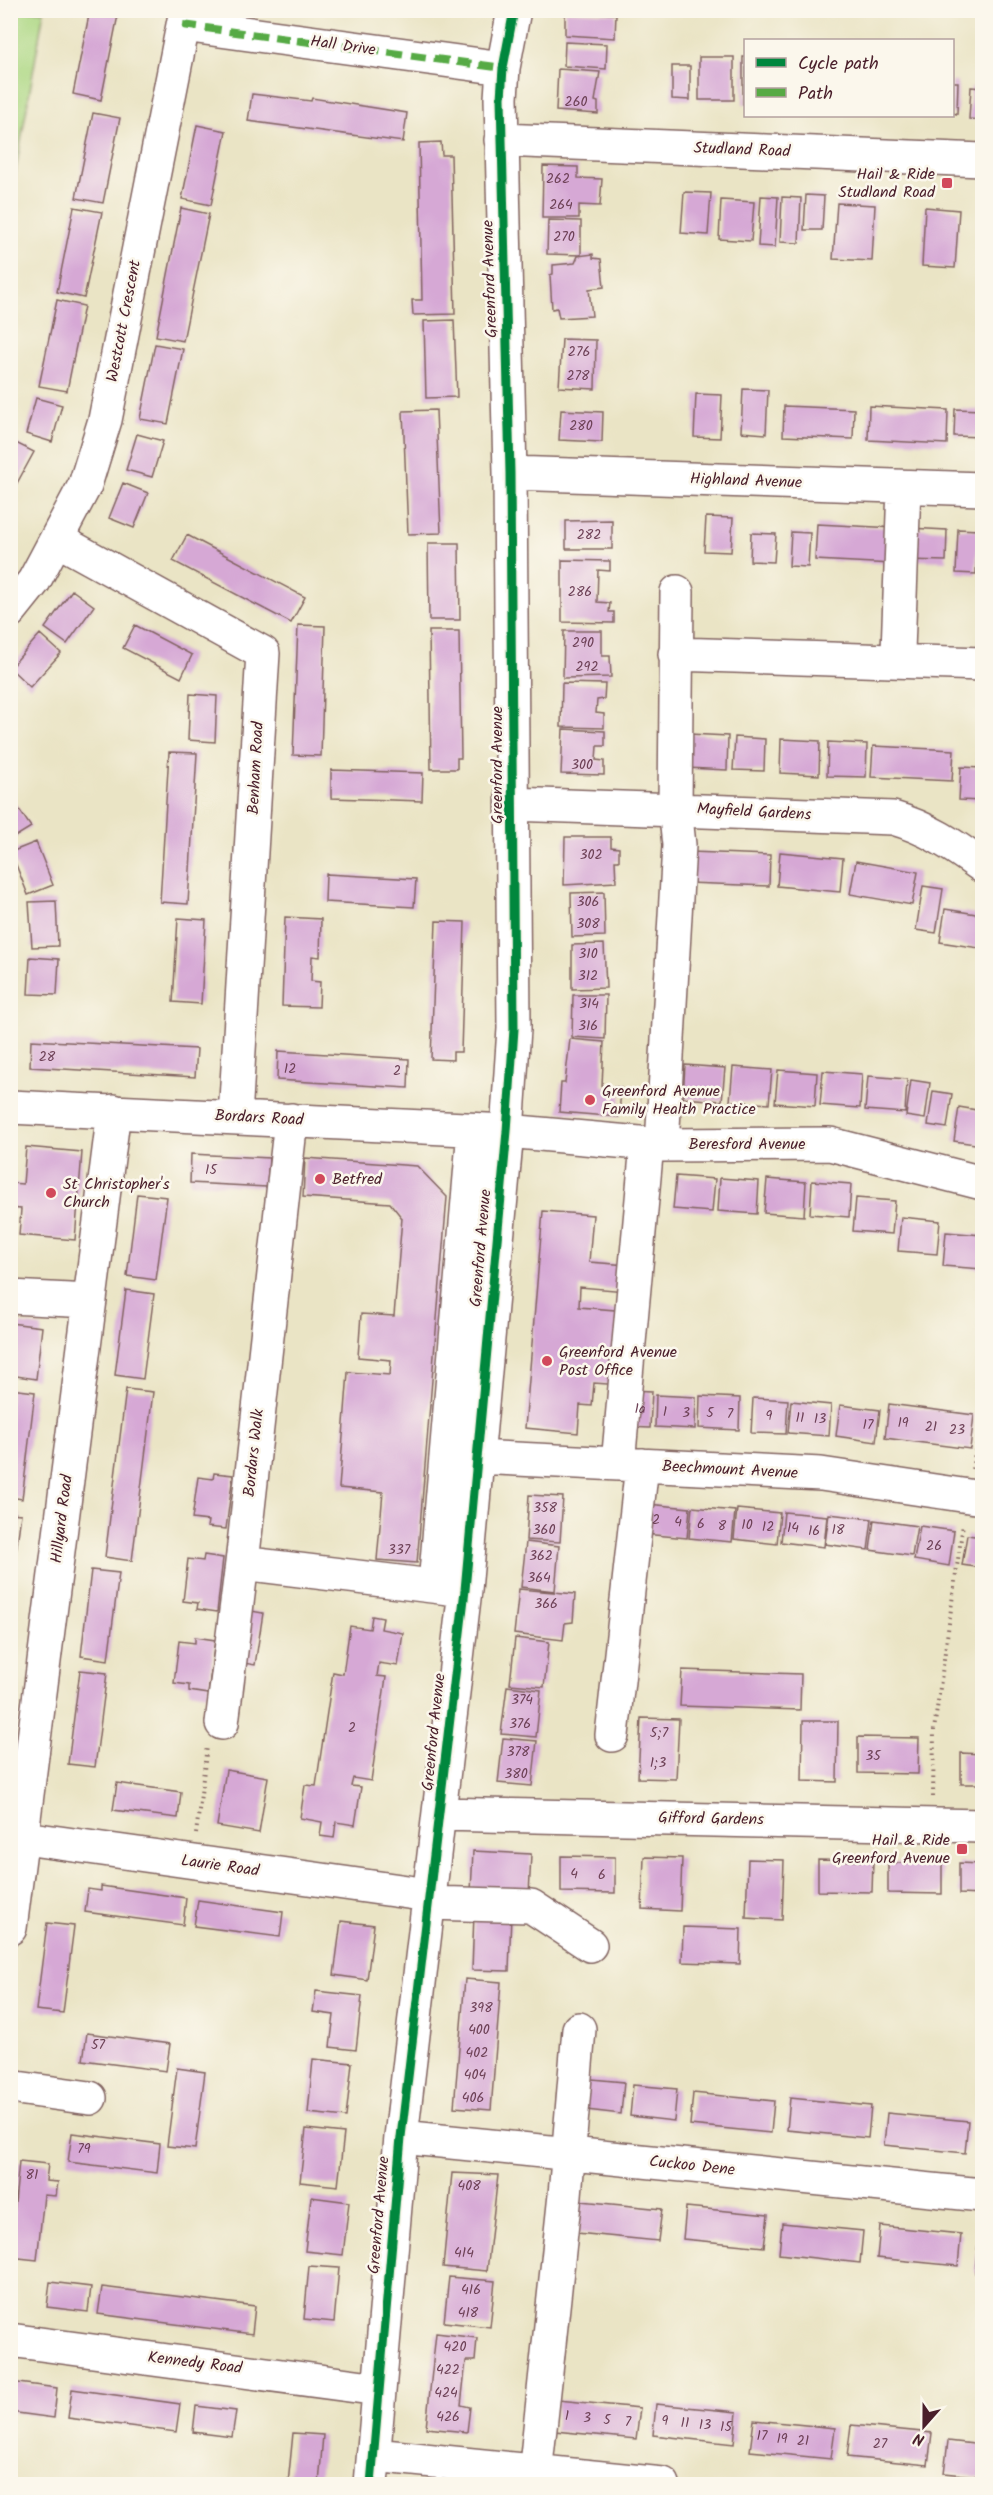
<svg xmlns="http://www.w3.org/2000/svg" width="993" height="2495" font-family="Kalam,sans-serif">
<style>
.green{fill:#add884;stroke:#7c7c58;stroke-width:1.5}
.building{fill:#d6a8d5}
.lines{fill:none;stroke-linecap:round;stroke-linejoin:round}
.minor-casing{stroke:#826461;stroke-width:36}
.path{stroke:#826461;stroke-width:4;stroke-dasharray:1.5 4.5;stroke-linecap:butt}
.minor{stroke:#fff;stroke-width:33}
.quiet{stroke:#57aa44;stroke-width:8;stroke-dasharray:15 8;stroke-linecap:butt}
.cycleway-casing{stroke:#fbf7ec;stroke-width:13}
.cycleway{stroke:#00873e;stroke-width:9}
.poi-dot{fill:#d1495b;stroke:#fbf7ec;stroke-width:2}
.labels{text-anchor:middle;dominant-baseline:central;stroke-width:5;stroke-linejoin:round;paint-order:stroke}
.number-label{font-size:14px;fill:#6d4156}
.street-label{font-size:16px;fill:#4a1f2b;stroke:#fbf7ec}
.poi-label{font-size:16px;fill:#4a1f2b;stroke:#fbf7ec;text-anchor:start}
</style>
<rect width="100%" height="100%" fill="#fbf7ec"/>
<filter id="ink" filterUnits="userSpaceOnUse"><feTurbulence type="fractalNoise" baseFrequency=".0167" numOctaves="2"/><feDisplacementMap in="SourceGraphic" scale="12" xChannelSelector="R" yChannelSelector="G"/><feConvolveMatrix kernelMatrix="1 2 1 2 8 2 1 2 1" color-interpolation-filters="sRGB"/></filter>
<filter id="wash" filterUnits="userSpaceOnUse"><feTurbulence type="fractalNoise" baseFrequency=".008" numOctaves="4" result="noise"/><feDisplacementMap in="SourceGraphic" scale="24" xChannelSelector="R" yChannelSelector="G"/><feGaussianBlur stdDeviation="1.35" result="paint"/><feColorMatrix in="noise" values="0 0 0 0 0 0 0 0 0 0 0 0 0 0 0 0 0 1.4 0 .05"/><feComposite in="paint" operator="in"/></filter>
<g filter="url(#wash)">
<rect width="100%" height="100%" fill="#eae4c5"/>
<path class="green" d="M11,10L44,11L11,197L10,11Z"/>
<g id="blocks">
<path class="building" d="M90,10H119L101,100L73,94Z
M565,11L616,14L615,38L565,35Z
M565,42L607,44L606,69L564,66Z
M699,57H734V100H699Z
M743,57H746V104H743Z
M672,66H690V100L672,99Z
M558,69L600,72L595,101L598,102V114L556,111Z
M952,82H958L957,114L952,113Z
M971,87L982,88V120L969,119Z
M252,94L311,101L312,98L407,113L403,142L248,121Z
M93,113L120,118L103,203L76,198Z
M197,125L226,131L211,205L182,199Z
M441,142L442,155H451L455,314L413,315L412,300H422L419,143Z
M543,166L578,167V178L602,179L600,206L579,205V218H542Z
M684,192L711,193L708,235L681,233Z
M806,195L824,196L822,230H804Z
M761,196L778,197L775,247L758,246Z
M782,197L801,198L799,243L780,242Z
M721,200L754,202L751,241L719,239Z
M837,203L875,205L872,261L833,259Z
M74,207L102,212L84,298L57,292Z
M925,207L959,210L955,268L922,266Z
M181,208L209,214L183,341L156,336Z
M548,220L581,221V255L547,254Z
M593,254V258L601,259L604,287L589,289L592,316L559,318L557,308L552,309L550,275L553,274V265L575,263L578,256Z
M57,300L84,306L67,391L39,386Z
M454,320L457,397L426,398L424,321Z
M562,339L596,340L595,389L559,387Z
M155,344L183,349L168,424L140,419Z
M743,389L768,390L766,434L741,432Z
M696,394L722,395L720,438L694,437Z
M36,398L62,405L52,442L26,434Z
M784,406L854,409L853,439L783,436Z
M869,406L948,410L947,444L868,440Z
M955,409L982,410V437L954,436Z
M436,410L441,533L408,534L403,411Z
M561,410L603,412L602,442L559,440Z
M137,434L163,441L152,477L126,470Z
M10,440L34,452L10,496Z
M123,483L148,493L134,528L109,518Z
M706,517L733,518L731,552L704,551Z
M612,520V549H566V521Z
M817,524L895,528L893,564L815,560Z
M909,528L947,530L946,561L907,560Z
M958,529L978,530L976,574L956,573Z
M791,532L810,533L808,567L789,566Z
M751,533L776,534L774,562L750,561Z
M187,535L305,597L291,623L173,561Z
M428,543H459L460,620H429Z
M562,560L610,561V571L598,570L597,602L610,603L609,612H614V623L562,622Z
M72,590L94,606L67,644L45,628Z
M135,625L192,655L181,678L123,648Z
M298,625L325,626L321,756L293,755Z
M429,631H459L461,758H457V769H431Z
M564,631H602V656H610L611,677L563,678Z
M40,634L61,653L30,687L10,668Z
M562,683L605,684L604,699L597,700L596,713L604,714V728L561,727Z
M190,694L217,696L215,742L188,740Z
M563,729L605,731V746H597L596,760L604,761V775L561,774Z
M689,734L728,736L727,770L687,768Z
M735,737L765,739L764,771L733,770Z
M781,739L820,741L819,775L780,773Z
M828,742L867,744L866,777L827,776Z
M873,746L954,750L952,781L871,777Z
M169,752L197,753L188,904L160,902Z
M961,767L982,768V801L959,800Z
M331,770L423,773L422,801L331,798Z
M10,796L31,827L10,840Z
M565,837H611V847L619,848V861H615L616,882L564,885Z
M36,842L53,885L28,895L11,852Z
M690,852L770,855L769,886L688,883Z
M780,852L843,858L840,892L777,886Z
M856,861L918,872L912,905L850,894Z
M326,874L416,879L414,907L325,902Z
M923,886L943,889L936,933L916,930Z
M604,892L605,936L572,937L571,893Z
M56,901L58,946L32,947L29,902Z
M945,909L982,915L979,948L940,942Z
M285,917L321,919L320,957L312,956L311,981L320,982L319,1007L282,1006Z
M178,918L206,920L201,1004L173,1002Z
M436,921L465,922L461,1052H453V1060L431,1059Z
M604,944L606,988L572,989V945Z
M30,957L59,959L57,995L28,994Z
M573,995H606L605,1039L572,1037Z
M570,1039L604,1042L602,1086L621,1087L619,1117L559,1112L561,1083H565Z
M31,1040L197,1049L195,1077L30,1067Z
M278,1051L409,1059L408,1088L277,1080Z
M685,1065L725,1068L722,1101L683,1098Z
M733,1067L772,1070L769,1104L730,1101Z
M778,1070L817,1073L815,1106L775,1103Z
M823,1071L862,1074L860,1108L820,1105Z
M868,1076L907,1079L905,1113L865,1110Z
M911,1080L930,1083L925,1119L906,1116Z
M933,1091L952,1094L947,1128L928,1125Z
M959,1107L982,1111V1145L954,1141Z
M26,1147L82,1152L75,1240L19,1235L21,1209L10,1208V1183L23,1184Z
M191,1154L269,1158L267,1187L190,1183Z
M305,1158L417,1166L447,1197L417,1563L377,1560L383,1492L339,1488L348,1372L390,1375L391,1360L358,1357L361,1314L394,1316L402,1218L390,1203L303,1197Z
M676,1176L715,1179L712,1212L673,1209Z
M720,1178L759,1181L757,1214L718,1211Z
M767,1179L806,1182L804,1216L764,1213Z
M812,1181L851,1184L849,1217L810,1214Z
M137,1194L167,1197L156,1280L127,1276Z
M856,1198L895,1201L892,1234L853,1231Z
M543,1211L593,1215L589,1262L628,1265L626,1291L580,1287L579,1307L627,1311L621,1385L594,1383L592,1406L580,1405L578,1433L525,1428Z
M901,1217L940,1221L937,1254L898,1251Z
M946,1232L982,1235V1269L943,1266Z
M126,1290L154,1294L143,1379L115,1375Z
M10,1323L42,1327L36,1379L10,1375Z
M10,1389L35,1392L22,1499L10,1497Z
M126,1389L153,1392L132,1561L105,1557Z
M630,1390L652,1391L650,1428L628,1427Z
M656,1395L696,1397L695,1429L655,1427Z
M700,1396L740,1398L739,1430L699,1428Z
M753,1398L788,1400L786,1434L751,1433Z
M791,1401L831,1405L829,1436L788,1433Z
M889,1404L974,1415L970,1449L885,1438Z
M840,1405L880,1410L876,1442L836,1436Z
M214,1473L233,1475L226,1529L207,1527L208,1521L192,1519L198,1477L213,1479Z
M529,1495L563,1497L560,1542L526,1540Z
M647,1504L690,1508L687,1538L644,1534Z
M692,1507L735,1511L732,1542L689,1538Z
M737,1509L780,1513L777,1544L734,1539Z
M784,1512L827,1516L824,1547L781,1542Z
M10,1513L21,1514L12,1584H10Z
M829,1514L872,1519L868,1550L825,1544Z
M874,1520L917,1526L912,1556L870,1550Z
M920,1526L954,1531L949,1566L914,1560Z
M967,1535L982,1537V1568L962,1565Z
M526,1542L559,1546L555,1591L521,1587Z
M204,1555L223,1558L217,1612L197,1609L198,1603L183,1601L188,1559L203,1561Z
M91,1570L119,1573L108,1660L81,1656Z
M519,1589L575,1594L573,1622L565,1623L563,1640L514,1634Z
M240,1609L263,1613L255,1665L232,1661Z
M372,1616L383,1618L381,1629L403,1633L398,1666L379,1663L377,1676L386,1677L371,1781L353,1778L351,1786L361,1787L355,1825L336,1822L334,1838L320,1836L322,1822L300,1818L305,1785L316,1786L333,1672L343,1674L350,1626L370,1629Z
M195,1637L215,1640L208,1694L189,1691V1685L174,1683L179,1641L195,1643Z
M515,1638L549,1642L544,1687L510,1684Z
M80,1670L107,1673L95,1767L68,1764Z
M682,1670L801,1674L800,1710L680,1706Z
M507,1686L541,1690L536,1737L501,1734Z
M641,1718L679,1719L676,1779L638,1778Z
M803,1721H838L837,1782L802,1781Z
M858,1737L919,1738L918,1774L858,1773Z
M503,1738L537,1741L532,1786L498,1783Z
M961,1753L982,1754V1784H961Z
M226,1770L268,1777L259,1833L217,1826Z
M117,1783L181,1792L178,1818L113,1810Z
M473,1851L531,1854L529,1895L471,1892Z
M561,1856L615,1857V1893L561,1892Z
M644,1857L682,1858L680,1911L642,1909Z
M748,1859L784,1860L782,1920L746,1918Z
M818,1860L873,1861L872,1892L818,1891Z
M888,1863H942V1894L888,1893Z
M959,1863L982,1864V1895L959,1894Z
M101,1886L186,1898L183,1925L85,1912L88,1889L101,1891Z
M198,1900L283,1912L280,1937L194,1926Z
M474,1913L511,1915L509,1971L472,1970Z
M341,1921L374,1925L367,1980L334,1975Z
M47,1923L74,1926L63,2013L36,2010Z
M683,1927L741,1929L740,1964L682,1962Z
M465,1979L501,1982L491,2110L454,2107Z
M316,1991L362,1996L356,2050L330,2047L334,2015L313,2012Z
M87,2033L170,2044L166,2071L83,2060Z
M313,2059L352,2063L346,2117L308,2113Z
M177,2068L205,2072L195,2149L167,2146Z
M581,2078L624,2082L621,2114L578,2109Z
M633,2085L677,2089L674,2121L630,2116Z
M693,2093L774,2101L771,2133L690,2125Z
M790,2098L871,2106L868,2138L787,2130Z
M887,2113L968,2121L965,2153L884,2145Z
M306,2129L344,2133L338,2186L300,2182Z
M72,2133L160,2144L157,2173L68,2162Z
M19,2161L48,2164L46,2181L58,2182L56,2196L44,2195L37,2260L10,2257Z
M452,2173L498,2175L487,2271L443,2267Z
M311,2197L349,2202L343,2255L305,2251Z
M581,2201L662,2209L658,2241L577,2233Z
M686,2207L768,2215L764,2247L683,2239Z
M782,2223L863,2231L860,2263L779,2254Z
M880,2226L961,2234L958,2266L877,2258Z
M978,2242L982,2243V2274L975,2273Z
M309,2266L339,2268L334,2322L304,2319Z
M449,2277L495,2281L490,2327L444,2322Z
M50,2282L91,2287L88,2312L47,2307Z
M102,2287L255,2306L252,2334L98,2314Z
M436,2333L477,2338L475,2361H466L461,2405L470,2407L467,2432L426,2428Z
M10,2382L57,2388L54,2418L10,2412Z
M72,2389L180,2404L176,2432L68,2418Z
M558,2400L640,2408L636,2439L555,2431Z
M656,2404L737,2412L734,2444L653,2435Z
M196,2406L236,2411L232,2437L193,2432Z
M754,2420L835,2428L831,2459L750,2451Z
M851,2425L932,2433L928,2465L847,2457Z
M293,2433L323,2435L319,2484H288Z
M948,2441L982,2445V2477L944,2473Z"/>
</g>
</g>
<g filter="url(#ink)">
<use href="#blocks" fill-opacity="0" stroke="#826461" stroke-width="1.5"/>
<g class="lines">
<g class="minor-casing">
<path id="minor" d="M183,25L503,68
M501,140L982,160
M510,473L982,489
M58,540L263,653L235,1117
M10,611L34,581L85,485L105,420L186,10
M898,651L904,487
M675,654L982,664
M513,804L893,818C928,828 953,845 982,866
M10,1107L507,1131L662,1145L830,1144L982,1183
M291,1120L242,1563L465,1590
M662,1145L679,845L675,808L677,592
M10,1297L90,1301
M476,1457L821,1474L982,1498
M618,1464L647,1144
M435,1585L474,1130
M222,1723L242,1563
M612,1735L642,1465
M440,1814L982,1826
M10,1836L429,1895
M428,1903L531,1906L590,1945
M10,1928L114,1111
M10,2087L90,2098
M401,2137L982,2195
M10,2340L379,2389
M374,2455L663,2484
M371,2484L401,2137L465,1590L507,1131L514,1029L510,473L501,98L503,68L514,10
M534,2484L565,2195L579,2029"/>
</g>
<path class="path" d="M972,1469L982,1417
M933,1797L934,1730L963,1524
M196,1834L207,1746"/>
<use href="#minor" class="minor"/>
<path class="quiet" d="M183,25L503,68"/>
<g class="cycleway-casing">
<path id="cycleway" d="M371,2484L401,2137L465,1590L507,1131L514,1029L510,473L501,98L503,68L514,10"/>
</g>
<use href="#cycleway" class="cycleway"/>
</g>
</g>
<g class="poi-dot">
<rect x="941" y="177" width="12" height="12" rx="3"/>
<circle cx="590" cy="1100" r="6"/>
<circle cx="320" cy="1179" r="6"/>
<circle cx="51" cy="1193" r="6"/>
<circle cx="547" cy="1361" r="6"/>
<rect x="956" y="1843" width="12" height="12" rx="3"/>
</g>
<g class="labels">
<g class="number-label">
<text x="576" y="102">260</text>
<text x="558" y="179">262</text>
<text x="561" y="205">264</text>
<text x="564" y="237">270</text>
<text x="579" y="352">276</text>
<text x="578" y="376">278</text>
<text x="581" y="426">280</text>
<text x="589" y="535">282</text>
<text x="580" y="592">286</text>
<text x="583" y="643">290</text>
<text x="587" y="667">292</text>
<text x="582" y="765">300</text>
<text x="591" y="855">302</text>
<text x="588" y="902">306</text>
<text x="588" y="924">308</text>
<text x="588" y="954">310</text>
<text x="588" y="976">312</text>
<text x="589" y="1004">314</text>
<text x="588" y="1026">316</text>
<text x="47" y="1057">28</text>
<text x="290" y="1069">12</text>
<text x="397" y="1071">2</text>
<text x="211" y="1170">15</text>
<text x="640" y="1409">1a</text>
<text x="665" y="1412">1</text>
<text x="686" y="1413">3</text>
<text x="710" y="1413">5</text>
<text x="730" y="1414">7</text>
<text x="769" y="1416">9</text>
<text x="800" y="1418">11</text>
<text x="820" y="1419">13</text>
<text x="903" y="1423">19</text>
<text x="868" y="1425">17</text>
<text x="931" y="1427">21</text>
<text x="957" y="1430">23</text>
<text x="545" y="1508">358</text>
<text x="656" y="1520">2</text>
<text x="678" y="1522">4</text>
<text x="701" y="1524">6</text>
<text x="747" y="1525">10</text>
<text x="722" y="1526">8</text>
<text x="768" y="1527">12</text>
<text x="793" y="1528">14</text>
<text x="544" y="1530">360</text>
<text x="838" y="1530">18</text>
<text x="814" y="1531">16</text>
<text x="934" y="1546">26</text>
<text x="399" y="1550">337</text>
<text x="541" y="1556">362</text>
<text x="539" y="1578">364</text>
<text x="546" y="1604">366</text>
<text x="522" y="1700">374</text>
<text x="520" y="1724">376</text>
<text x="352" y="1728">2</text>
<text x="659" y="1733">5;7</text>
<text x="518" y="1752">378</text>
<text x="873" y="1756">35</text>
<text x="658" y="1763">1;3</text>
<text x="516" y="1774">380</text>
<text x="574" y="1874">4</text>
<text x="602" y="1875">6</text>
<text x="481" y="2008">398</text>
<text x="479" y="2030">400</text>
<text x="98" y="2045">57</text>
<text x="477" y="2053">402</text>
<text x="475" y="2075">404</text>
<text x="473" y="2098">406</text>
<text x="84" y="2149">79</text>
<text x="32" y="2175">81</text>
<text x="469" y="2186">408</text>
<text x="464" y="2253">414</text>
<text x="471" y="2290">416</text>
<text x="468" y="2313">418</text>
<text x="455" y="2347">420</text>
<text x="448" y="2370">422</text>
<text x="446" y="2393">424</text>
<text x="567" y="2416">1</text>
<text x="448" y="2417">426</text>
<text x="587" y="2418">3</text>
<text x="607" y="2420">5</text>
<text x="665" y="2421">9</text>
<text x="628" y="2422">7</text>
<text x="685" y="2423">11</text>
<text x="705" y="2425">13</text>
<text x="726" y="2427">15</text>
<text x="762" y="2436">17</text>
<text x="782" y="2439">19</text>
<text x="803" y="2441">21</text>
<text x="880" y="2444">27</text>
</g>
<g class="street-label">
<text transform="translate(343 46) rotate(8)">Hall Drive</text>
<text transform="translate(742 150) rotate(2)">Studland Road</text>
<text transform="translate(490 279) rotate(-92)">Greenford Avenue</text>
<text transform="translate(124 321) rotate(-79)">Westcott Crescent</text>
<text transform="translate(746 481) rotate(2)">Highland Avenue</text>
<text transform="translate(497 765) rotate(-90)">Greenford Avenue</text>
<text transform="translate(256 768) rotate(-87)">Benham Road</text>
<text transform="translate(754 812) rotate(3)">Mayfield Gardens</text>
<text transform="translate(259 1118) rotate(3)">Bordars Road</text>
<text x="747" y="1144">Beresford Avenue</text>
<text transform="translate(481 1248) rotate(-85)">Greenford Avenue</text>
<text transform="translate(254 1453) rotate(-84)">Bordars Walk</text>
<text transform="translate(730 1470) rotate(3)">Beechmount Avenue</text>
<text transform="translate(62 1519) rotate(-83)">Hillyard Road</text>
<text transform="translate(434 1732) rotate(-84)">Greenford Avenue</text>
<text transform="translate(711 1819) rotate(1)">Gifford Gardens</text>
<text transform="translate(220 1866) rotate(8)">Laurie Road</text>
<text transform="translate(692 2166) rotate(6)">Cuckoo Dene</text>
<text transform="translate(379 2215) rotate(-85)">Greenford Avenue</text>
<text transform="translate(195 2363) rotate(7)">Kennedy Road</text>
</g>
<g class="poi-label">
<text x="935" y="174" text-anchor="end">Hail &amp; Ride<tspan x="935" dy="18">Studland Road</tspan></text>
<text x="602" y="1091">Greenford Avenue<tspan x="602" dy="18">Family Health Practice</tspan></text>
<text x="332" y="1179">Betfred</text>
<text x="63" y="1184">St Christopher's<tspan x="63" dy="18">Church</tspan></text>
<text x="559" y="1352">Greenford Avenue<tspan x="559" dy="18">Post Office</tspan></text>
<text x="950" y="1840" text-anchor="end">Hail &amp; Ride<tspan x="950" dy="18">Greenford Avenue</tspan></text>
</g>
</g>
<rect width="993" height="2495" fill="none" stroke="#fbf7ec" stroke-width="36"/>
<rect x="744" y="39" width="210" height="78" fill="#fbf7ec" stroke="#b4a19f" stroke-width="1.5"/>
<rect x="756" y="58" width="30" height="9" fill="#00873e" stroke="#b4a19f" stroke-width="1.5"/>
<text x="798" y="69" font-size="18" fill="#4a1f2b">Cycle path</text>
<rect x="756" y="88" width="30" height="9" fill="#57aa44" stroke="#b4a19f" stroke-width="1.5"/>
<text x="798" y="99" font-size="18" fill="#4a1f2b">Path</text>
<g transform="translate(924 2426) rotate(201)" stroke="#fbf7ec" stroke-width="4.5" paint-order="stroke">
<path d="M0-4.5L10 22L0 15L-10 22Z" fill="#4a1f2b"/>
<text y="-9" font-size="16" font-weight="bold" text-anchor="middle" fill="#4a1f2b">N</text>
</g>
</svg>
